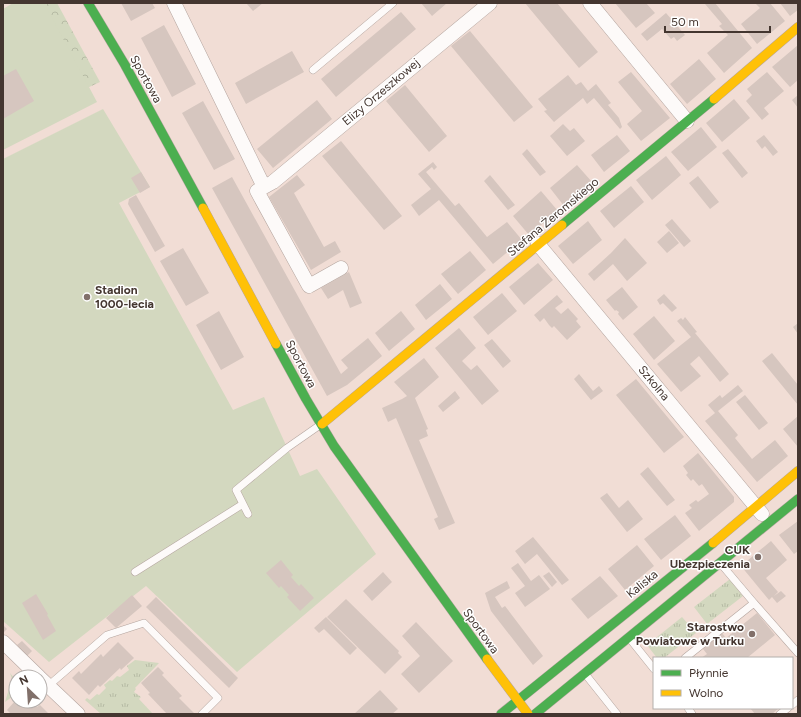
<svg xmlns="http://www.w3.org/2000/svg" width="801" height="717" font-family="Figtree,sans-serif">
<style>
.grass{fill:url(#grass-tufts)}
.forest{fill:url(#forest-crowns)}
.park{fill:#d3d8bf}
.building{fill:#d6c6bf}
.lines{fill:none;stroke-linecap:round;stroke-linejoin:round}
.lane-casing{stroke:#b4a59f;stroke-width:8}
.street-casing{stroke:#b4a59f;stroke-width:15}
.fast-casing{stroke:#b4a59f;stroke-width:10}
.slow-casing{stroke:#b4a59f;stroke-width:10}
.lane{stroke:#fdfaf9;stroke-width:7}
.street{stroke:#fdfaf9;stroke-width:14}
.fast{stroke:#4caf50;stroke-width:9}
.slow{stroke:#ffc107;stroke-width:9}
.poi-dot{fill:#81706a;stroke:#fff;stroke-width:1.5}
.labels{text-anchor:middle;dominant-baseline:central;stroke-width:3;stroke-linejoin:round;paint-order:stroke}
.street-label{font-size:12px;fill:#443630;stroke:#fff}
.poi-label{font-size:12px;font-weight:bold;fill:#443630;stroke:#fff;text-anchor:end}
</style>
<defs>
<pattern id="grass-tufts" width="24" height="20" patternUnits="userSpaceOnUse"><rect width="24" height="20" fill="#d3d8bf"/><path d="M3 7l-1-3M5 7V3M7 7l1-3M15 17l-1-3M17 17v-4M19 17l1-3" fill="none" stroke="#b6baa4"/></pattern>
<pattern id="forest-crowns" width="20" height="18" patternUnits="userSpaceOnUse"><rect width="20" height="18" fill="#d3d8bf"/><path d="M2 6a3 3 0 1 1 6 0M12 15a3 3 0 1 1 6 0" fill="none" stroke="#b6baa4"/></pattern>
</defs>
<rect width="100%" height="100%" fill="#f1ddd5"/>
<path class="grass" d="M730,579L743,596L707,624L694,607Z
M682,617L696,633L664,658H657L647,645Z
M135,660L159,663L135,688L136,689L134,692L141,697L139,699L153,714H101L85,700L87,698L90,700L97,694L99,695L106,688L104,685L110,680L112,681L117,676L120,677L129,670L127,666Z
M10,673L16,680V694L5,702L12,679Z"/>
<path class="forest" d="M36,3H57L100,82L85,89Z"/>
<path class="park" d="M13,3H44L97,102L3,150V9Z
M103,109L150,187L119,203L233,410L264,397L300,476L317,469L376,554L237,672L146,586L49,662L3,621V159Z"/>
<path class="building" d="M121,3H152L155,8L131,21Z
M246,3H263L253,11Z
M421,3H447L432,16Z
M525,3H557L598,52L579,68Z
M615,3H646L655,13L636,28Z
M706,3H715L752,48L724,73L707,53L728,35L719,26L722,24L705,4Z
M755,3H770L785,21L757,44L741,24L760,8Z
M780,3H798V10L790,16Z
M401,12L416,29L336,97L321,79Z
M666,13L685,35L677,41L674,37L671,39L662,29L647,41L641,34Z
M164,25L196,84L172,97L141,38Z
M470,31L533,107L514,122L451,46Z
M798,45V80L790,87L772,67Z
M292,51L304,72L246,104L235,83Z
M699,59L716,79L687,104L670,84Z
M16,69L34,101L3,119V76Z
M631,72L670,118L641,141L627,124L642,111L618,82Z
M767,72L784,91L764,108L769,114L762,120L746,101L752,95L747,89Z
M568,75L576,85L581,82L588,91L596,84L611,103L608,105L619,118L622,127L620,129L594,98L587,104L583,98L554,122L544,111L547,110L538,99Z
M405,85L447,136L429,152L386,101Z
M798,95V108L792,100Z
M734,99L750,118L722,142L706,123Z
M317,100L332,119L273,168L257,149Z
M203,101L235,159L214,170L182,113Z
M563,124L570,131L574,128L585,141L567,156L550,136Z
M701,127L717,147L688,171L671,152Z
M617,135L630,151L604,172L591,155Z
M764,135L778,152L773,156L765,146L762,149L756,141Z
M341,141L402,216L384,230L322,156Z
M527,149L546,172L540,176L522,154Z
M728,149L748,173L742,178L722,153Z
M666,156L681,175L652,200L636,180Z
M433,162L437,167L434,170L432,167L426,172L455,206L459,203L487,237L507,222L522,240L493,264L439,200L419,216L411,205L431,189L418,174Z
M577,165L592,182L564,206L550,188Z
M141,172L150,187L140,193L131,178Z
M297,175L305,185L294,193L324,247L335,241L341,252L311,270L269,197Z
M490,175L515,205L508,210L484,181Z
M698,176L719,202L710,209L689,183Z
M232,177L341,374L348,368L341,360L368,338L382,356L347,385L327,396L212,188Z
M631,186L644,202L614,228L600,211Z
M541,191L558,211L529,235L513,216Z
M136,195L165,246L155,252L128,204L129,199Z
M672,219L691,241L684,247L665,225Z
M588,221L602,240L573,264L558,246Z
M669,231L679,243L667,253L657,242Z
M625,238L647,263L627,281L613,264L594,281L588,274L611,253Z
M183,248L209,293L186,306L160,261Z
M470,251L486,270L458,294L441,274Z
M538,263L553,280L524,305L509,287Z
M349,272L362,303L350,308L343,290L328,299L321,288Z
M440,284L452,299L426,320L415,305Z
M622,287L638,307L623,320L618,314L619,312L616,310L615,311L606,300Z
M502,293L517,311L488,335L473,317Z
M664,294L677,308L672,312L663,303L660,305L657,300Z
M557,295L563,302L555,308L561,314L568,308L578,319L576,321L581,327L567,340L554,326L552,328L549,325L544,318L540,322L534,315Z
M219,311L244,357L221,370L196,325Z
M401,311L415,329L389,351L375,333Z
M654,316L675,341L654,360L633,334Z
M685,317L697,332L695,333L729,374L720,382L699,356L690,364L701,376L681,392L657,364L691,337L677,321L681,318L683,320Z
M798,323V334L793,327Z
M459,328L476,348L462,361L471,370L477,365L499,391L482,405L435,348Z
M492,339L511,361L503,368L484,345Z
M772,353L798,385V405L762,361Z
M424,358L439,377L415,398L428,429L426,430L428,436L419,440L455,523L439,530L434,519L438,517L396,418L388,422L382,408L402,399L407,396L394,382Z
M579,374L593,391L599,386L603,391L591,400L574,379Z
M636,379L684,437L664,453L616,395Z
M738,385L743,391L718,411L738,435L735,438L752,459L775,440L788,456L757,482L705,421L715,413L708,405L720,395L722,398Z
M455,391L460,398L443,412L438,406Z
M745,395L768,423L759,430L736,402Z
M798,416V447L783,429Z
M698,453L734,497V502L699,531L685,513L692,508L689,505L696,500L698,502L709,494L702,484L699,486L693,479L691,481L686,475L688,473L683,466Z
M648,467L675,500L667,506L640,474Z
M607,493L619,508L628,500L643,519L627,532L600,498Z
M675,515L691,536L661,560L644,539Z
M798,521V551L794,554L779,535Z
M533,537L569,580L562,585L537,554L525,564L515,551Z
M771,541L787,560L766,578L778,592L774,596L781,591L786,596L777,603L772,597L769,600L741,566Z
M637,545L654,566L625,590L608,569Z
M281,560L293,575L291,577L299,586L301,584L314,598L300,611L287,597L289,595L281,586L279,588L266,573Z
M518,563L531,581L539,575L550,589L525,607L515,593L525,586L511,568Z
M383,572L392,582L372,601L363,591Z
M549,572L557,582L552,587L543,576Z
M600,576L618,596L588,619L571,599Z
M507,581L510,588L495,597L502,608L505,606L543,656L533,665L491,611L485,593Z
M36,594L48,614L47,615L56,631L43,640L22,603Z
M132,595L142,606L116,628L106,618Z
M156,597L238,678L229,688L146,607Z
M346,599L399,651L398,653L402,657L385,674L327,617Z
M757,613L775,635L747,658H701L707,654L703,649L722,633L726,638Z
M326,617L357,648L350,655L324,629L319,633L314,628Z
M416,622L453,661L419,693L401,674L420,656L402,636Z
M3,625L7,629L3,633Z
M22,641L32,651L27,656L17,645Z
M118,642L134,658L121,670L120,668L100,687L98,685L89,695L72,678L79,671L81,674L101,654L103,657Z
M158,667L164,673L162,675L182,696L179,698L194,713L193,714H167L148,694L150,693L141,683Z
M380,690L398,709L392,714H354Z
M15,701H31L37,707L40,705L49,714H11L7,710Z
M750,708H779L772,714H755Z"/>
<g class="lines">
<g class="lane-casing">
<path id="lane" d="M313,70L393,3
M248,514L236,490L287,448L320,425
M135,572L243,504
M754,603L798,653
M630,639L654,669
M685,658L754,603L721,564
M586,675L617,714
M48,686L107,635L144,623L218,698L202,714
M792,705L798,700
M688,708L692,714
M780,714L788,708"/>
</g>
<g class="street-casing">
<path id="street" d="M174,3L264,187L273,182L490,3
M590,3L687,121
M264,187L257,191L309,286L341,268
M538,244L762,514
M3,642L39,677
M40,678L78,714"/>
</g>
<g class="fast-casing">
<path id="fast" d="M88,3L125,65L203,208
M562,225L714,99
M276,344L306,399L334,446L487,659
M501,714L713,543
M535,714L798,499"/>
</g>
<g class="slow-casing">
<path id="slow" d="M714,99L798,27
M203,208L276,344
M322,424L562,225
M713,543L798,471
M487,659L528,714"/>
</g>
<use href="#lane" class="lane"/>
<use href="#street" class="street"/>
<use href="#fast" class="fast"/>
<use href="#slow" class="slow"/>
</g>
<g class="poi-dot">
<circle cx="87" cy="297" r="4"/>
<circle cx="758" cy="557" r="4"/>
<circle cx="752" cy="634" r="4"/>
</g>
<g class="labels">
<g class="street-label">
<text transform="translate(146 79) rotate(61)">Sportowa</text>
<text transform="translate(381 92) rotate(-40)">Elizy Orzeszkowej</text>
<text transform="translate(553 217) rotate(-40)">Stefana Żeromskiego</text>
<text transform="translate(301 364) rotate(62)">Sportowa</text>
<text transform="translate(654 383) rotate(50)">Szkolna</text>
<text transform="translate(642 584) rotate(-39)">Kaliska</text>
<text transform="translate(481 631) rotate(54)">Sportowa</text>
</g>
<g class="poi-label">
<text x="95" y="290" text-anchor="start">Stadion<tspan x="95" dy="14">1000-lecia</tspan></text>
<text x="750" y="550">CUK<tspan x="750" dy="14">Ubezpieczenia</tspan></text>
<text x="744" y="627">Starostwo<tspan x="744" dy="14">Powiatowe w Turku</tspan></text>
</g>
</g>
<rect width="801" height="717" fill="none" stroke="#443630" stroke-width="8"/>
<rect x="653" y="657" width="140" height="52" fill="#ffffff" stroke="#b4afac"/>
<rect x="661" y="670" width="20" height="6" fill="#4caf50" stroke="#b4afac"/>
<text x="689" y="677" font-size="12" fill="#443630">Płynnie</text>
<rect x="661" y="690" width="20" height="6" fill="#ffc107" stroke="#b4afac"/>
<text x="689" y="697" font-size="12" fill="#443630">Wolno</text>
<g transform="translate(28 689) rotate(335)"><circle r="19" fill="#ffffff" stroke="#b4afac"/>
<path d="M0-3L7 15L0 10L-7 15Z" fill="#81706a"/>
<text y="-6" font-size="11" font-weight="bold" text-anchor="middle" fill="#443630">N</text>
</g>
<path d="M665 26v6h105v-6" fill="none" stroke="#443630" stroke-width="2"/>
<text x="671" y="26" font-size="12" fill="#443630" stroke="#ffffff" stroke-width="3" paint-order="stroke">50 m</text>
</svg>
